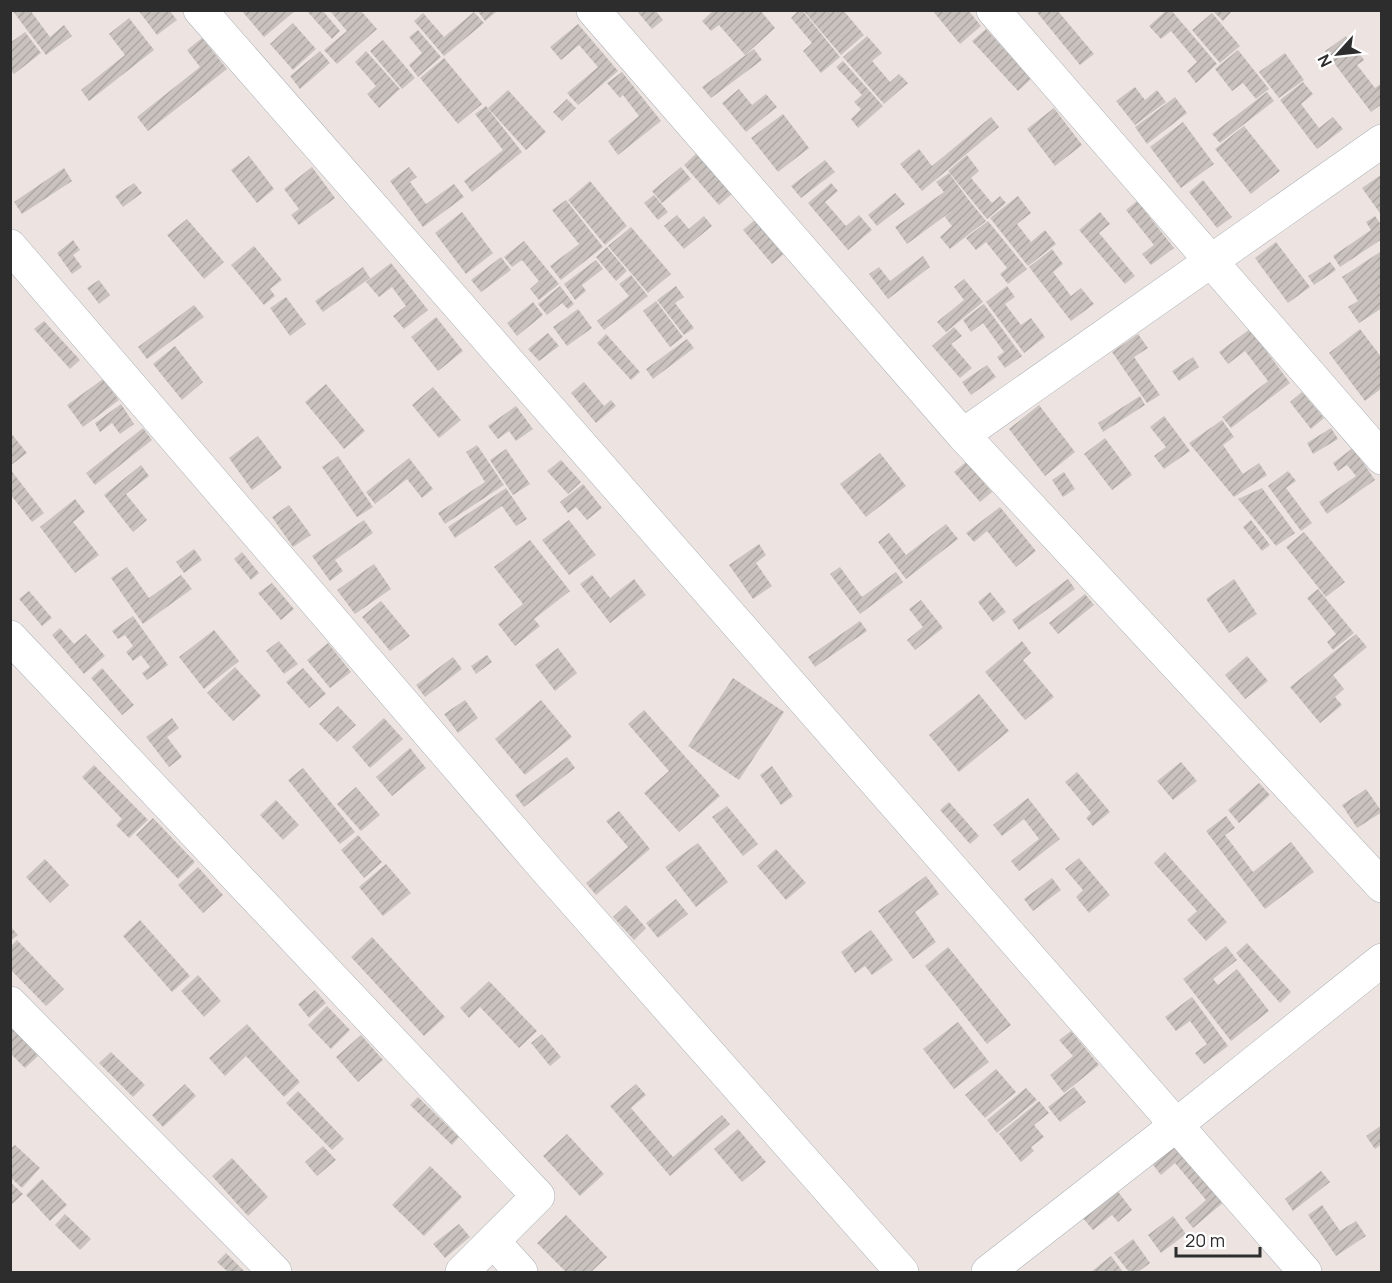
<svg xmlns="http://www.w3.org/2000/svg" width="1392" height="1283" font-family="Manrope,sans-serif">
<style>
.building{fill:url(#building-hatch)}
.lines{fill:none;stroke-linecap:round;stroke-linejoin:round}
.minor-casing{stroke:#adb3b8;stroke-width:34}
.minor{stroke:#fff;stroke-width:33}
</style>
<defs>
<pattern id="building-hatch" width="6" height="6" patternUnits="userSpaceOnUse" patternTransform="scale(1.5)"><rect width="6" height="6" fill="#c9c2bf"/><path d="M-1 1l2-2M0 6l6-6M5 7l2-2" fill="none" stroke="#ada7a4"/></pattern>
</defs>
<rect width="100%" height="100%" fill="#ede4e1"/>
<path class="building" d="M12,10H30L50,37L64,25L72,36L46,55Z
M138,10H169L177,20L157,35Z
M241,10H296L264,37Z
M306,10H322L340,31L332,39Z
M329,10H360L377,29L337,64L324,50L347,31Z
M477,10H495L496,12L485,21Z
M636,10H655L663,20L652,29Z
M714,10H760L775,28L745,55L719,25L711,31L702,21Z
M799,10H802L840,57L821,73L803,51L812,43L791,18Z
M803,10H843L864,35L841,55Z
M932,10H968L981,26L960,44Z
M1035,10H1057L1094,54L1080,65Z
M1167,10H1171L1217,64L1196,83L1187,71L1197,62L1171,31L1161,39L1149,26Z
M1212,10H1233L1223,21Z
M474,12L484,23L444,56L414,21L423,13L444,37Z
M1212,13L1240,46L1220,63L1192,30Z
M129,18L154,50L89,101L81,90L125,55L109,34Z
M293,23L316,49L293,70L270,44Z
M578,24L618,71L578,105L567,93L598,67L579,45L561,60L550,47Z
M986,29L1031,79L1018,91L972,41Z
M418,30L441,57L418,77L409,65L422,53L409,37Z
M25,32L41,53L14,74L10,70V43Z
M867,36L882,53L872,61L890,82L899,74L908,83L884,104L843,57Z
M1346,36L1364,60L1357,65L1375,88L1382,83V104L1371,112L1325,51Z
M202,38L227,69L148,131L137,117L200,67L187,50Z
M383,40L415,78L402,89L370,51Z
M754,49L762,60L711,98L702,87Z
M1238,50L1269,89L1256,99L1243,83L1232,91L1215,69Z
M320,51L330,63L300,89L290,76Z
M366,51L400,89L379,108L367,94L376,86L355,62Z
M1285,53L1304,80L1279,98L1259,72Z
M444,58L482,104L458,124L420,78Z
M843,61L883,106L858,128L851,119L861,109L854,102L862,95L836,67Z
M622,72L661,121L618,155L608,141L639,116L623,95L620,98L607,83Z
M1303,82L1313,94L1301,104L1319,128L1333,117L1343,129L1317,149L1280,100Z
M1135,87L1145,100L1157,90L1166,102L1135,125L1116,101Z
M739,89L752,105L766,94L777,107L746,132L722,103Z
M508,90L546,132L526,150L488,108Z
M1267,92L1274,101L1220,143L1212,134Z
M1175,97L1187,113L1147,144L1135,127Z
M567,99L576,108L562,121L553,112Z
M486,106L522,152L472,192L464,181L503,150L475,114Z
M1054,108L1082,145L1055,166L1027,129Z
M783,114L809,148L778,172L751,138Z
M991,117L999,127L922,191L900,164L919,149L932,166Z
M1183,122L1214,164L1181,188L1150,147Z
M1244,126L1280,171L1251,194L1215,149Z
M699,151L734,192L719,205L684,165Z
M967,155L979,171L971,178L992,203L1000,196L1006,203L987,219L948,171Z
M249,156L274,189L257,203L231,170Z
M825,160L835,172L801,198L791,186Z
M312,167L335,198L299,225L291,215L299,209L284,189Z
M409,167L417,177L410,182L426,204L454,184L464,197L423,227L390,181Z
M681,167L691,179L662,203L652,191Z
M64,168L72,181L22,214L14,202Z
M949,173L968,199L986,221L950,249L940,237L952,226L945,217L953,210L907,244L895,227L944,192L936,182Z
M1382,174V216L1362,188Z
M1203,180L1232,217L1217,228L1189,192Z
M590,181L627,226L605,245L568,200Z
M134,183L142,193L123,207L115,196Z
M831,183L838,191L825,202L846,226L859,215L872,230L848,250L808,203Z
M895,193L905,204L877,226L868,215Z
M654,195L668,212L658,220L644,203Z
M1018,196L1031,213L1017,224L1031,242L1045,230L1056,244L1028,266L990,218Z
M566,200L603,247L561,280L550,266L579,244L552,210Z
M1137,201L1174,248L1151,265L1142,254L1154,245L1126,210Z
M462,212L493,253L466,274L435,233Z
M1100,212L1110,224L1099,233L1135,276L1125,284L1079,230Z
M677,215L689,229L704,216L712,226L684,249L664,226Z
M1375,216L1382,226V239L1340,267L1333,256L1371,230L1366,222Z
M757,218L785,253L772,264L743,230Z
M187,219L224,262L204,279L167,235Z
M988,221L1027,269L1008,284L1000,274L1007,268L986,242L976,250L966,238Z
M631,227L671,274L648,293L608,246Z
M73,240L80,250L73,255L82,267L72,274L57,253Z
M524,241L559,284L539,300L530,289L539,281L522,260L512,267L504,257Z
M1276,242L1310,287L1288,303L1255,258Z
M254,246L282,280L270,289L275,296L264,305L231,265Z
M607,247L627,271L616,281L596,257Z
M1052,249L1063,264L1053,272L1071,296L1081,288L1094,304L1071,321L1029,267Z
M1380,252L1382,255V308L1359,323L1348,307L1358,301L1342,277Z
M923,256L930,267L888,299L869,274L879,267L890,281Z
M501,257L511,270L481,292L471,280Z
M596,260L603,269L582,285L586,291L575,300L564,284Z
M1330,262L1336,270L1314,285L1308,276Z
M391,263L428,310L404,329L393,316L406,306L392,287L379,297L366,282Z
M363,267L370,278L323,312L315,301Z
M631,275L648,296L604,330L597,321L629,296L619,284Z
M964,279L983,302L946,332L937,322L964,300L954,287Z
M99,280L110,295L99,304L87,288Z
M560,286L574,304L568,309L562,303L547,315L538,304Z
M676,286L684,297L675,303L694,328L684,335L657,300Z
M1007,286L1015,297L1005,304L1021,325L1031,318L1045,337L1024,353L986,302Z
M286,297L306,324L290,336L270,308Z
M656,301L683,337L670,347L643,311Z
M533,302L543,315L517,336L507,323Z
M984,304L1022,356L1005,368L997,357L1004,352L983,323L971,332L963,320Z
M194,305L204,317L147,359L138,347Z
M578,309L592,328L567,346L553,327Z
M436,317L463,351L438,371L411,337Z
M44,321L80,360L70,369L34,329Z
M954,327L962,336L951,344L972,368L960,378L932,346Z
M1250,329L1290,383L1231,428L1222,417L1268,381L1245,351L1228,364L1219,352Z
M1360,329L1382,358V388L1365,401L1329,353Z
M548,333L559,346L539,361L528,349Z
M606,334L640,372L631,380L597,343Z
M1138,334L1148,348L1134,357L1160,395L1147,403L1112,352Z
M687,339L694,348L653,379L646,369Z
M175,346L203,382L182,400L153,364Z
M1193,357L1199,367L1179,381L1172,371Z
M987,365L996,377L971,395L962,382Z
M103,379L119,400L83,427L67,405Z
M584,382L604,406L611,400L616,406L596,423L571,393Z
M326,384L365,431L344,449L305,402Z
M433,387L461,420L439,438L412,405Z
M1302,392L1324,418L1311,429L1290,402Z
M1140,396L1145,405L1103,432L1098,423Z
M121,404L134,424L120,434L112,423L100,432L95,423Z
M1039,405L1075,452L1045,476L1009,429Z
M516,406L533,429L516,441L509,431L498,439L488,426Z
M1164,416L1190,451L1164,469L1154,456L1166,447L1150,427Z
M1222,420L1234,437L1223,445L1243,474L1259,463L1267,475L1234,497L1189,443Z
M143,428L152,440L95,485L86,473Z
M1331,428L1338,439L1313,454L1307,443Z
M10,432L27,453L10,466Z
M258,436L282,468L252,490L229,458Z
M1105,438L1132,475L1112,490L1084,454Z
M477,445L504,485L445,524L438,513L485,482L466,452Z
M1353,448L1375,480L1327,514L1319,502L1356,476L1347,465L1338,471L1333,463Z
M506,449L530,484L513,495L490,460Z
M880,453L906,486L866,517L840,484Z
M338,456L373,507L357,517L322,467Z
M409,458L433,489L422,498L407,479L375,504L366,492Z
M561,460L581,482L568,494L547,471Z
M966,462L992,492L980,502L954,472Z
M141,465L149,476L126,494L147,520L133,532L104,495Z
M10,469L44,513L32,522L10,494Z
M1288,471L1296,481L1286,488L1312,523L1301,531L1268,486Z
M1064,472L1075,489L1063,497L1052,480Z
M583,484L602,508L587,520L576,507L568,513L560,502Z
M506,488L527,519L516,526L502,506L455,538L448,527Z
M1262,488L1295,533L1276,546L1238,499Z
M75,499L85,512L73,522L99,555L75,573L40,527Z
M289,505L311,535L293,547L272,517Z
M1000,507L1036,551L1016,567L987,531L974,542L966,533Z
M364,520L373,533L335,560L343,571L330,581L312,556Z
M569,520L596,555L569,575L542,540Z
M1251,520L1270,545L1262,551L1243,527Z
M946,524L958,539L906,579L878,542L889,533L906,555Z
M1304,532L1345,582L1326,597L1286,547Z
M530,540L570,591L534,619L540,626L515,646L498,624L523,604L494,567Z
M759,544L766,555L756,563L772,586L753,599L729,565Z
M194,549L202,560L184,573L176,562Z
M242,552L259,573L251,580L234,559Z
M374,564L391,589L355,614L337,590Z
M127,567L149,598L181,575L192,589L143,624L111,578Z
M840,567L862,597L896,572L903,582L860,614L830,574Z
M592,575L610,598L634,579L646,595L610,623L580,584Z
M1068,579L1075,589L1019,630L1012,620Z
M1234,579L1257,614L1229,633L1206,599Z
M272,583L294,609L281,620L258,593Z
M1318,589L1354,633L1333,650L1327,642L1336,634L1307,598Z
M29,591L52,618L42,626L19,599Z
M990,592L1006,612L993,622L978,602Z
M1085,594L1094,605L1058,634L1049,623Z
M921,600L943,628L915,650L907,640L923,627L909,609Z
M381,601L410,636L390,651L362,617Z
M133,616L168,665L147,680L142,673L150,667L141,655L133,661L126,652L133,646L125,635L118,639L112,631Z
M860,621L867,631L815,667L808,657Z
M60,628L74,644L86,634L105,656L84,674L52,635Z
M214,630L239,661L204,689L179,657Z
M1356,634L1367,647L1333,675L1344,689L1335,697L1342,705L1320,723L1290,687Z
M279,641L298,664L284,674L266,651Z
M1022,641L1031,653L1023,660L1054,697L1025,720L985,672Z
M328,643L351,672L330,688L307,660Z
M558,648L577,673L555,691L535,665Z
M487,655L492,662L476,674L471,666Z
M1247,656L1268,681L1245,699L1225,675Z
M453,657L462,669L425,697L416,685Z
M235,667L261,696L233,721L207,693Z
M102,668L134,705L122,715L91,678Z
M303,668L326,694L309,708L286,682Z
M733,678L784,712L739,780L688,746Z
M979,694L1009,731L959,772L929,735Z
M465,700L478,718L458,733L444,714Z
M541,700L572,737L525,775L495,739Z
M338,706L356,725L337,742L319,724Z
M644,710L720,796L679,832L644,793L669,771L628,724Z
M172,718L179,728L167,737L182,757L169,767L146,737Z
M384,718L403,739L370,768L352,747Z
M410,748L426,768L392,796L376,777Z
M567,757L575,768L524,807L515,795Z
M1181,762L1197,781L1173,800L1157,781Z
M94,765L148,820L129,838L116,825L122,819L82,777Z
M772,766L793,796L781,805L760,775Z
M303,768L355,832L340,844L288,780Z
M1077,772L1110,812L1093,826L1086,818L1091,813L1065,782Z
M1259,783L1270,795L1239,823L1228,810Z
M356,787L380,815L361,831L337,804Z
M1366,789L1382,812L1357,828L1342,805Z
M1028,798L1060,839L1019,871L1011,861L1039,839L1024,819L1002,836L993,825Z
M276,800L299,825L283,840L260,815Z
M949,802L979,836L970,844L940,810Z
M727,806L758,844L743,856L712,817Z
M619,811L650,849L596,895L586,883L628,847L606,821Z
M1226,816L1235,828L1225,835L1253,872L1291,842L1314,872L1265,909L1206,831Z
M153,818L195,862L178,879L136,835Z
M358,835L382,862L364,878L341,850Z
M698,843L728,882L696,907L665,867Z
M776,849L806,883L786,900L757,866Z
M1165,852L1227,922L1206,941L1187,920L1197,911L1154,863Z
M1079,858L1110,895L1089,913L1076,897L1083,890L1065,869Z
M45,859L69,885L50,903L26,877Z
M386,864L411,893L383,916L359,887Z
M198,867L223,895L203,913L178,885Z
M926,876L939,894L915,912L936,942L913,959L878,911Z
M1052,878L1061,890L1033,911L1024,899Z
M676,899L688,914L658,938L646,923Z
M626,905L646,928L634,940L613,917Z
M140,920L190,976L172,992L123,936Z
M10,926L18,935L10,941Z
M871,930L893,960L872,975L865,966L855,973L841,952Z
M372,937L445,1017L424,1036L351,957Z
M17,940L64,989L46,1006L10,969V947Z
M1247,943L1291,992L1280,1003L1236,953Z
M1226,946L1237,960L1213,979L1218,985L1237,969L1269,1011L1231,1041L1183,979Z
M948,947L1011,1025L987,1044L925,966Z
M198,975L221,1001L204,1017L181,991Z
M489,981L537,1031L519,1048L480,1007L469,1018L460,1008Z
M315,990L326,1003L309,1018L298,1004Z
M1192,997L1228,1046L1204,1064L1195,1053L1207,1044L1190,1021L1176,1031L1165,1017Z
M327,1006L350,1030L331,1049L308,1025Z
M958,1022L989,1062L954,1089L923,1049Z
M247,1024L300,1082L284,1097L246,1056L225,1076L209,1058Z
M10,1026L38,1056L25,1068L10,1053Z
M1071,1031L1099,1065L1064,1093L1050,1075L1073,1056L1059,1040Z
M542,1034L561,1057L550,1066L531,1043Z
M361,1035L383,1060L358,1082L336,1057Z
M111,1052L145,1085L133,1097L99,1063Z
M996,1069L1016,1092L985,1118L965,1095Z
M185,1084L196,1096L163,1127L152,1115Z
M636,1084L646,1095L631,1108L673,1157L722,1115L730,1124L670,1176L610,1106Z
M1074,1087L1086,1102L1060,1122L1048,1107Z
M1026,1088L1037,1100L997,1133L987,1120Z
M298,1091L344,1139L332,1150L286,1103Z
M418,1097L459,1137L452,1145L410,1105Z
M1039,1101L1049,1113L1034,1125L1044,1137L1031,1147L1034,1151L1021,1162L999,1134Z
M1382,1125V1144L1375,1149L1366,1136Z
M738,1129L766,1162L742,1182L714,1149Z
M567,1134L604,1174L580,1196L543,1156Z
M1175,1140L1225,1201L1193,1228L1185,1218L1206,1200L1175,1163L1161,1175L1150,1161Z
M15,1145L40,1168L22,1188L10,1177V1149Z
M323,1146L336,1160L317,1176L305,1162Z
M232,1158L268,1197L248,1216L212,1176Z
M430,1166L462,1197L424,1236L392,1205Z
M1321,1171L1330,1182L1293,1211L1285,1199Z
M42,1179L67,1205L50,1221L26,1195Z
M10,1182L23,1194L10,1206Z
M1116,1189L1132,1210L1118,1222L1112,1215L1093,1230L1082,1217Z
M1322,1205L1340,1231L1356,1221L1366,1236L1336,1256L1308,1215Z
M65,1214L91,1239L80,1250L55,1225Z
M566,1215L607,1257L591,1272H566L537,1243Z
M1173,1216L1186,1234L1161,1253L1148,1235Z
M459,1224L470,1237L445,1258L433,1244Z
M1133,1239L1150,1263L1138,1272H1129L1114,1253Z
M226,1253L245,1272H228L217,1262Z
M1111,1256L1123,1272H1091Z"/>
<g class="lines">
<g class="minor-casing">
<path id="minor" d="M200,10L1305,1272
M593,10L963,435L1382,886
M993,10L1382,458
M10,246L545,868L902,1272
M963,435L1382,141
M10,637L538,1196L462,1272
M10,1003L275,1272
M493,1241L521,1272
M988,1272L1175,1126L1382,960"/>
</g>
<use href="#minor" class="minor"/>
</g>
<rect width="1392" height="1283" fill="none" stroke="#2d2d2d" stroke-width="24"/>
<g transform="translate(1338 54) rotate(243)" stroke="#ffffff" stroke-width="4.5" paint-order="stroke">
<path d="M0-4.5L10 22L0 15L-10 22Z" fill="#2d2d2d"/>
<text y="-9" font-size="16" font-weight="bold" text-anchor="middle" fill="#2d2d2d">N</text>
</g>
<path d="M1176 1247v9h84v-9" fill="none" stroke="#2d2d2d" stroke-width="3"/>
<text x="1185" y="1247" font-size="18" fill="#2d2d2d" stroke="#ffffff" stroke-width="4.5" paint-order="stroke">20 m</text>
</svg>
